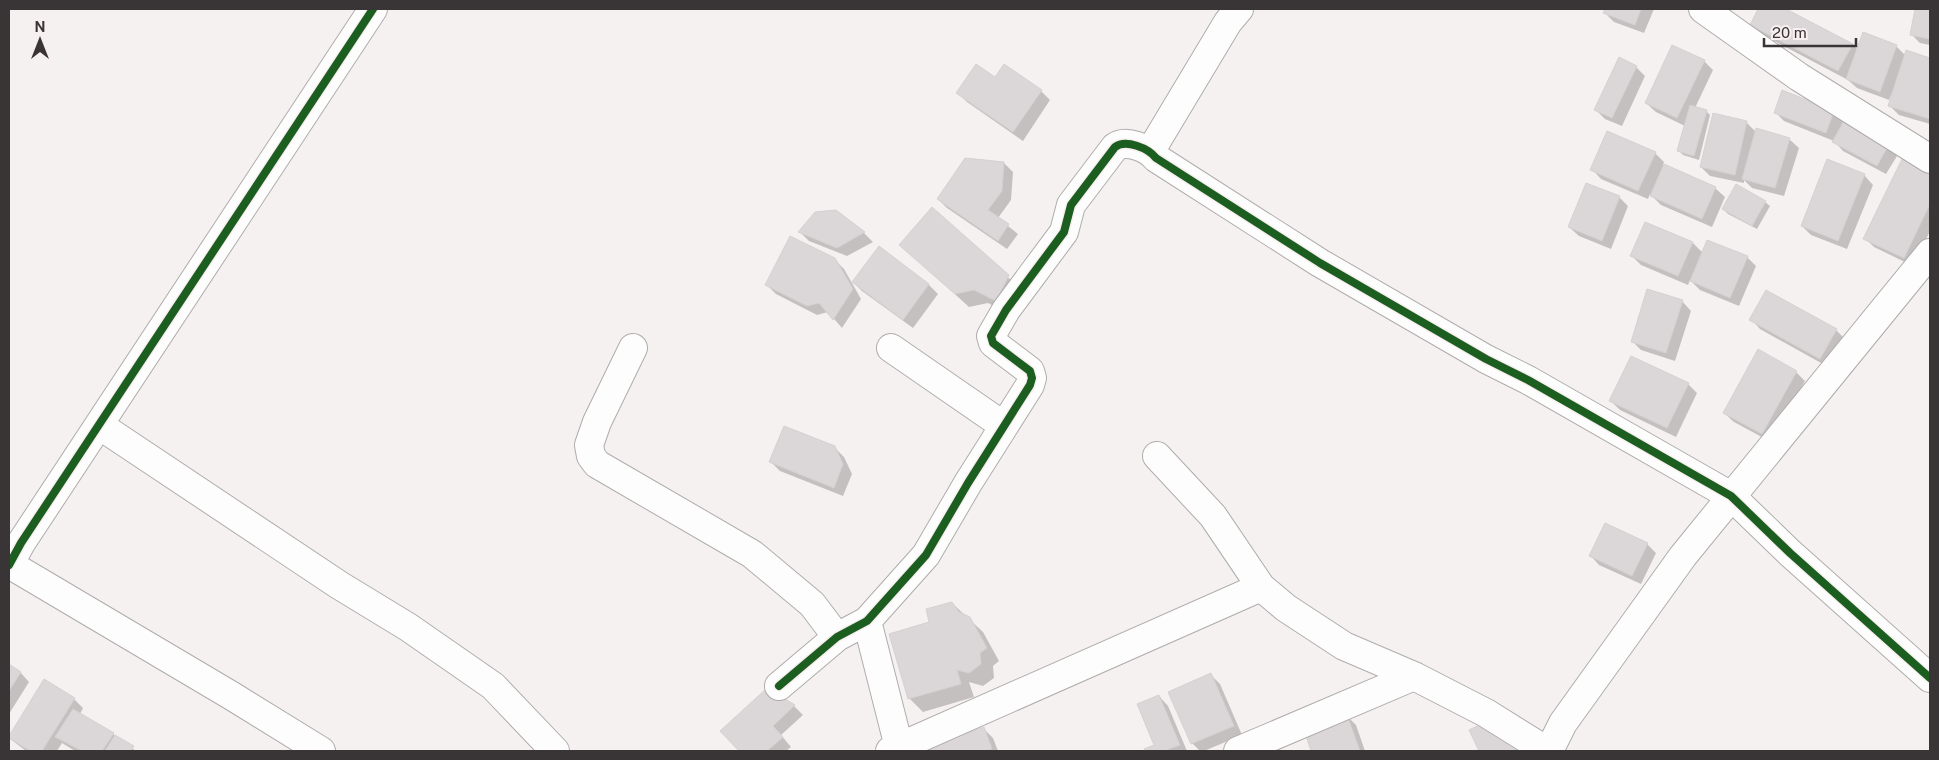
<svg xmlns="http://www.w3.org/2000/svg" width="1939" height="760" font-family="'Public Sans',sans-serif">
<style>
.shadow{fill:#0003}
.building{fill:#dbd7d8;stroke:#d4d1d2}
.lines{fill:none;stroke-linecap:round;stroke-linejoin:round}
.minor-casing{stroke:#b0acac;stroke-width:30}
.minor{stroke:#fefdfd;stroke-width:28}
.cycleway-casing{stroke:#f8eff0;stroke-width:11}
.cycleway{stroke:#1b5e20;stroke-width:8}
</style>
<rect width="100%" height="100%" fill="#f6f1f1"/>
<path class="shadow" d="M1606,9H1654L1644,33L1614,22L1605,13Z
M1760,9H1783L1853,45L1858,50L1896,46L1906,56L1907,52L1930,59V124L1899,115L1890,106L1894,94L1892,93L1889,100L1857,88L1848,80L1761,34L1751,25Z
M1917,9H1930V45L1920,43L1911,34Z
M1704,61L1713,70L1695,108L1706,111L1710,115L1699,160L1683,155L1679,151L1685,126L1656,112L1646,103Z
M1004,65L1041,91L1050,100L1023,141L967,102L958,93L996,79Z
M1636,67L1645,76L1622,126L1605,119L1596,110Z
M1775,112H1834L1843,121L1841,127L1888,147L1897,156L1886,174L1843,151L1834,141L1784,121Z
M1746,122L1756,132L1789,139L1799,148L1784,196L1752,188L1744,180V183L1710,176L1701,167Z
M1655,153L1664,162L1663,165L1715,188L1725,197L1712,227L1661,205L1650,194L1648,199L1601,179L1592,169Z
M1004,163L1013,172L1011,200L998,218L1018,234L1007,249L947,208L938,199Z
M1930,172V231L1913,266L1874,247L1865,238Z
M1864,175L1873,185L1847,249L1811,235L1802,226Z
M1619,197L1628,206L1611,249L1579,236L1569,227Z
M1765,202L1770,206L1757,229L1728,214L1723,209Z
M932,209L1022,290L1009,314L988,303L969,307L901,245Z
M835,212L864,233L873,242L847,256L809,241L800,232Z
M1693,243L1703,253L1747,257L1756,266L1739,306L1700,290L1690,280L1688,285L1641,265L1632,256Z
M879,248L929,285L938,294L913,328L862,291L853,282Z
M834,259L844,269L861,299L842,328L828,312L817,315L776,294L767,285Z
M1682,301L1691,311L1675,361L1641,350L1632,341Z
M1751,319L1836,330L1845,339L1830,368L1760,329Z
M1796,372L1805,381L1771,442L1734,422L1724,413Z
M1688,384L1697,393L1676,437L1620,410L1611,401Z
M834,447L844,457L852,474L843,496L780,471L771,462Z
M1647,544L1656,553L1641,584L1599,565L1590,555Z
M952,603L983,632L999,661L993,666L994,678L983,686L969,682L974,697L923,712L909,698L931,623Z
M9,665L20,672L29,682L9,714Z
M1211,675L1220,684L1242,735L1204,751H1200L1192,743Z
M768,689L794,706L803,715L781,735L791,747L786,751H741L722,731Z
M1159,696L1168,706L1187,751H1146V750L1156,746Z
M74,699L83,708L80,714L113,734L136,751L137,750L140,751H75L62,743L57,751H26L9,738Z
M1347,716L1356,725L1365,751H1313L1306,730Z
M984,729L993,738L998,751H926L925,749Z"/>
<path class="building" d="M1605,9H1641L1635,25L1603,13Z
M1758,9H1786L1853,44L1838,71L1750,25Z
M1915,9H1930V39L1910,35Z
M1863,32L1897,45L1880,92L1846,79Z
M1672,45L1705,60L1677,118L1645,103Z
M1906,50L1930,58V119L1888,106Z
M1619,57L1637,66L1612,118L1594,110Z
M976,64L995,77L1004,64L1042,90L1013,132L956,93Z
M1782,90L1834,111L1826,133L1774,113Z
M1690,105L1707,110L1694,156L1677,151Z
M1713,113L1747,121L1735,175L1700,167Z
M1844,121L1888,146L1877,166L1832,142Z
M1756,128L1790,138L1775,188L1742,179Z
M1607,131L1656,152L1638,191L1590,170Z
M1903,157L1930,170V204L1904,258L1863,239Z
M965,158L1004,162L1002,191L988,210L1009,224L998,241L937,199Z
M1827,159L1865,174L1838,241L1801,226Z
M1664,164L1716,187L1702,219L1650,196Z
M1586,183L1620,196L1602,241L1568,227Z
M1736,184L1766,201L1752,226L1722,209Z
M932,207L1009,275L996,301L974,290L955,294L899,245Z
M836,210L865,232L837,248L798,232L815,212Z
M1645,222L1693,242L1678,276L1630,256Z
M790,236L835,258L853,289L833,320L819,303L807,306L765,285Z
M1707,240L1748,256L1730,298L1690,281Z
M879,246L929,284L903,320L852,282Z
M1647,289L1683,300L1666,353L1631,342Z
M1766,290L1837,329L1820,359L1749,320Z
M1758,349L1797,371L1762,434L1723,413Z
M1631,356L1689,383L1667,428L1609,401Z
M784,426L835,446L843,464L834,488L769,462Z
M1605,523L1648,543L1632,576L1589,556Z
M952,602L959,612L970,617L987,648L980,653L981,664L969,673L957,670L961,684L908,699L889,634L929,622L926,609Z
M9,664L21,672L9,691Z
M1211,673L1234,726L1191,744L1168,692Z
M44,679L75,698L42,751H30L9,738V736Z
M767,688L795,705L773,726L783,737L767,751H739L720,731Z
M1159,695L1180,745L1164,751H1145L1144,749L1154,745L1137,704Z
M73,709L114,733L102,751H82L55,737Z
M1347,715L1360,751H1311L1304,730Z
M1490,720L1527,751H1479L1469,730Z
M984,727L992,749L984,751H924L923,749Z
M115,735L134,746L131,751H105Z"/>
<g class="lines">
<g class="minor-casing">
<path id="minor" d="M1703,9L1799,77L1930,159
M1153,154V147L1228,22L1239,9
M633,348L597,422L589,445L591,456L597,464L752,554L812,604L837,637
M891,348L1004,426
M99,425L339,585L408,627L493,686L555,751
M1157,456L1213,516L1261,587L1286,608L1344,646L1414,676L1486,713L1547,751
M9,564L232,696L321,751
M9,565L21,543L373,9
M867,621L900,751
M779,686L837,637L867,621L926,555L968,483L1030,385L1032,378L1030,371L993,343L991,336L1006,310L1064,232L1071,205L1115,147C1126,139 1148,148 1156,158L1320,263L1486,359L1528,380L1731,496L1790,553L1930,678
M890,751L1261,587
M1238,751L1414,676
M1549,751L1563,723L1683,556L1930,253"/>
</g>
<use href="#minor" class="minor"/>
<g class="cycleway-casing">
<path id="cycleway" d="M9,565L21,543L373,9
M779,686L837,637L867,621L926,555L968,483L1030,385L1032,378L1030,371L993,343L991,336L1006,310L1064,232L1071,205L1115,147C1126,139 1148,148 1156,158L1320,263L1486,359L1528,380L1731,496L1790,553L1930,678"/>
</g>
<use href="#cycleway" class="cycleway"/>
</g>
<rect width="1939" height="760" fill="none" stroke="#393536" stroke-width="20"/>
<g transform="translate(40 40)" stroke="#f8eff0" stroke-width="4" paint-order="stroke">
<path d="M0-4L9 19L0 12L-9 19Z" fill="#393536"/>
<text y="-8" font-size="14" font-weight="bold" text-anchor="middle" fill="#393536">N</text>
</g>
<path d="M1764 38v8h92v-8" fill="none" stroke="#393536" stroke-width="2.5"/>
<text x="1772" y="38" font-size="15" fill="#393536" stroke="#f8eff0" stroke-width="4" paint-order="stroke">20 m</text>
</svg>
